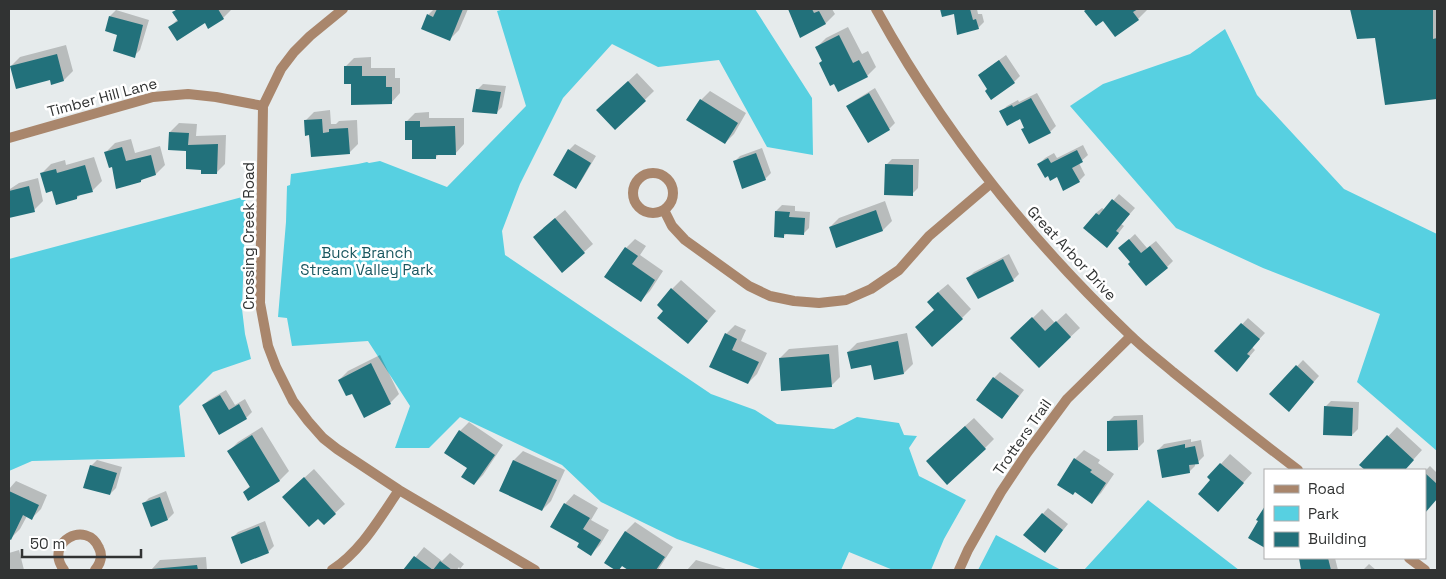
<svg xmlns="http://www.w3.org/2000/svg" width="1446" height="579" font-family="'Space Grotesk',sans-serif">
<style>
.green{fill:#57d0e1}
.shadow{fill:#0003}
.building{fill:#22717b}
.lines{fill:none;stroke-linecap:round;stroke-linejoin:round}
.minor{stroke:#a9866c;stroke-width:10}
.labels{text-anchor:middle;dominant-baseline:central;stroke-width:5;stroke-linejoin:round;paint-order:stroke}
.street-label{font-size:15px;fill:#313333;stroke:#fff}
.park-label{font-size:15px;fill:#1a5760;stroke:#fff}
</style>
<rect width="100%" height="100%" fill="#e6ebec"/>
<path class="green" d="M505,9H755L812,98L813,155L767,147L719,60L658,67L612,44L563,98L520,184L502,231L505,255L711,394L755,410L777,424L834,429L857,417L899,423L904,435L917,436L909,448L919,476L966,500L944,539L931,570H893L849,552L841,570H763L677,539L601,502L562,465L460,417L429,448H395L410,406L368,341L292,346L287,318L278,317L286,222L287,186L290,185L291,174L358,164L367,162L369,163L380,161L447,187L526,106L497,11Z
M1225,29L1257,95L1344,189L1437,234V451L1357,382L1380,314L1263,268L1176,228L1070,106L1103,84L1190,54Z
M246,196L242,309L245,334L251,359L213,372L179,406L185,457L32,461L9,471V259Z
M1148,500L1239,570H1084Z
M996,535L1061,570H978Z"/>
<path class="shadow" d="M177,9H232L223,18L170,27L178,19L174,12Z
M434,9H468L459,30L450,39L428,15Z
M789,9H832L835,14L826,23L800,36L794,23L796,22Z
M941,9H977L978,14H982L984,22L978,28L956,13L943,16Z
M1088,9H1146L1147,10L1138,19H1104L1086,11Z
M1351,9H1437V98L1386,104L1376,37L1358,38Z
M116,10L149,20L140,50L134,56L110,16Z
M848,27L862,54L868,51L876,67L867,76L823,61L817,47L826,38Z
M66,45L73,71L64,80L51,79L11,66L20,57Z
M1006,55L1020,76L1014,82L989,88L979,75Z
M371,57V68H395V78H400V93L391,103L352,82L345,67L354,58Z
M637,73L654,91L615,129L607,101Z
M483,84L506,86L502,107L496,113L477,90Z
M875,88L895,123L889,129L848,107L854,101Z
M710,91L746,113L734,134L725,143L701,100Z
M1037,93L1056,126L1050,132L1030,143L1025,127L1020,117L1001,112L1007,106L1018,100L1019,102Z
M330,110L331,124H336L339,121L357,120L358,144L349,153L305,121L314,112Z
M429,112V118H464V144L455,154H439L435,158L413,138L406,122L415,113Z
M179,123L197,124L196,136L226,135L225,164L216,173L203,169L188,150L170,132Z
M131,139L135,153L160,146L165,165L156,174L144,178L141,181L113,165L106,152L115,143Z
M575,144L596,156L581,181L575,187L569,150Z
M1083,145L1088,155L1079,163L1085,175L1079,181L1058,175L1039,164L1045,158L1054,153L1057,158Z
M762,148L771,173L765,179L734,162L740,156Z
M94,157L102,181L93,190L81,194L77,198L53,190L42,173L51,164L65,160L66,165Z
M892,159H919L918,188L912,194L886,165Z
M38,178L43,201L34,210L9,217V184L10,189L19,183Z
M1119,194L1135,208L1121,224L1124,226L1113,240L1096,213L1102,208L1105,210Z
M885,201L892,221L883,230L837,247L830,227L839,218Z
M782,205L795,206V211L810,212L809,228L803,234L787,233L783,237L776,211Z
M565,210L593,244L584,252L543,228Z
M1135,234L1147,248L1156,241L1173,261L1167,267L1132,262L1120,248Z
M635,239L646,246L640,255L663,271L650,291L641,300L626,248Z
M1009,254L1019,274L1013,280L968,278L974,272Z
M681,280L716,311L697,333L672,289Z
M948,284L971,309L962,318L936,310L937,293Z
M1042,309L1055,323L1066,313L1080,328L1039,366L1012,338Z
M1248,318L1265,333L1252,347L1255,350L1243,364L1234,333Z
M735,325L746,330L741,341L767,353L757,374L748,383L711,366L726,334Z
M907,333L913,364L904,373L872,363L848,352L857,343Z
M838,345L840,377L831,386L780,358L789,349Z
M380,355L399,394L390,403L352,392L339,380L348,371Z
M1303,360L1319,376L1289,410L1271,394Z
M1000,372L1024,390L1002,418L994,378Z
M226,390L235,405L245,399L252,412L246,418L219,433L203,405L209,400Z
M1331,401L1359,402L1358,429L1352,435L1325,407Z
M1143,415L1144,442L1138,448L1108,422L1114,416Z
M974,418L994,439L985,448L936,452Z
M469,422L503,445L483,475L474,484L460,431Z
M262,427L289,471L280,480L249,499L244,492L250,486L229,451L238,442Z
M1397,427L1422,450L1404,470H1394L1392,468L1390,470H1367L1361,465Z
M1191,439V442L1201,440L1204,456L1198,462L1195,463V466L1189,472L1158,450L1164,444Z
M1084,450L1100,460L1098,463L1114,474L1101,493L1092,502L1075,459Z
M523,451L565,470L551,501L542,510L500,490L514,460Z
M1230,454L1252,473L1227,501L1209,477Z
M97,460L122,467L116,488L110,494L91,466Z
M1430,466L1437,473V498L1425,510V471Z
M314,469L345,504L324,523L293,488Z
M16,481L47,495L41,509L32,518L27,516L20,529L11,538L9,537V489Z
M166,491L174,513L168,519L143,504L149,498Z
M574,494L598,508L591,520L609,530L600,545L591,554L580,543L552,526L565,504Z
M1048,508L1068,524L1051,545L1025,534Z
M265,521L274,546L268,552L232,538L238,532Z
M635,522L673,547L658,570H630L623,565L617,570L605,562L626,531Z
M424,547L442,561L450,553L464,564L460,569L459,567L457,570H405Z
M19,550L24,570H9V553Z
M206,557L207,570H151L160,560Z
M1300,558H1335L1338,570H1303Z
M696,560L726,569L725,570H687Z
M1369,564L1376,570H1363Z"/>
<path class="building" d="M178,9H218L224,19L208,29L205,23L177,41L168,27L178,21L172,12Z
M437,9H463L450,41L421,29L427,14L433,17Z
M788,9H812L814,13L819,11L826,24L800,38Z
M940,9H970L973,20L976,19L979,29L957,35L954,14L942,17Z
M1087,9H1138L1133,12L1139,20L1115,37L1103,21L1096,26L1084,11Z
M1350,9H1433V39L1437,38V99L1385,105L1375,38L1357,39Z
M109,16L143,25L135,58L113,51L117,35L105,31Z
M839,35L853,63L859,60L868,77L838,92L834,84L830,86L819,63L822,61L815,47Z
M57,54L64,81L51,85L50,80L16,89L10,66Z
M999,60L1015,83L991,100L985,91L987,89L978,75Z
M344,66H362V76H386V87H392V104L351,105V84H344Z
M628,81L646,101L615,130L596,110Z
M476,89L501,92L497,114L472,112Z
M869,93L890,130L868,143L846,106Z
M1031,98L1051,133L1029,144L1021,129L1024,128L1020,119L1007,126L999,111L1012,105L1013,107Z
M700,99L738,123L725,144L686,120Z
M322,119L323,133L329,132V129L348,128L350,154L311,157L309,135L305,136L304,120Z
M405,121H420V127L455,126L456,155H436V159H412V140H405Z
M169,132L189,133L188,145L218,144L217,174H201V170L186,169V151L168,150Z
M122,147L126,161L151,155L156,175L141,180V182L116,189L112,167L109,168L104,152Z
M568,149L591,163L576,189L553,175Z
M1077,150L1083,162L1072,168L1080,182L1063,191L1057,177L1050,181L1048,176L1045,178L1037,164L1048,158L1051,163Z
M756,153L766,180L742,189L733,161Z
M885,164L913,165V196L884,195Z
M85,165L93,192L77,196V199L56,205L52,191L46,193L40,173L56,169L57,173Z
M29,186L35,212L9,218V191Z
M1112,199L1130,214L1116,231L1119,233L1107,248L1083,228L1096,213L1099,215Z
M876,210L883,231L836,248L829,227Z
M775,211L790,212L789,217L805,218L804,235L784,234V238L774,237Z
M555,218L585,253L562,273L533,237Z
M1129,239L1141,253L1150,246L1168,268L1146,286L1128,264L1130,262L1118,248Z
M625,247L638,256L632,264L655,280L641,302L604,277Z
M1003,259L1014,281L978,299L966,278Z
M671,288L708,321L688,344L657,318L663,311L657,305Z
M938,292L963,319L932,347L915,327L934,310L927,302Z
M1032,317L1045,331L1056,321L1071,337L1039,368L1010,338Z
M1241,323L1260,339L1247,354L1250,356L1237,372L1214,351Z
M725,333L737,339L732,350L759,362L748,384L709,367Z
M898,341L904,374L874,380L871,365L851,369L847,352Z
M829,354L832,387L781,391L779,358Z
M371,363L391,404L364,418L352,394L346,396L338,380Z
M1296,365L1314,382L1289,412L1269,394Z
M993,377L1019,396L1002,419L976,400Z
M220,395L229,410L239,404L247,419L219,435L202,405Z
M1324,406L1353,408L1352,436L1323,435Z
M1137,420L1138,450L1107,451V421Z
M965,426L986,449L947,485L926,461Z
M459,430L495,455L474,485L461,477L467,468L444,453Z
M252,435L280,481L248,501L243,492L250,487L227,451Z
M1387,435L1414,460L1405,470H1365L1359,465Z
M1185,444V448L1195,446L1199,464L1189,465L1190,473L1162,478L1157,450Z
M1074,458L1092,470L1090,472L1106,483L1092,504L1075,492L1073,495L1057,485Z
M513,460L557,480L542,511L499,491Z
M1220,463L1244,483L1218,512L1198,494L1210,480L1207,477Z
M90,465L117,473L110,495L83,488Z
M1425,473L1437,484V499L1425,513Z
M304,477L336,514L324,525L318,519L309,527L282,497Z
M9,491L39,505L32,520L23,515L11,540L9,539Z
M160,497L168,520L151,527L142,503Z
M564,503L590,518L583,529L601,540L591,556L577,547L579,543L550,527Z
M1265,506V548L1248,538L1258,521L1256,520Z
M1042,513L1063,530L1045,553L1023,535Z
M259,526L269,553L241,564L231,537Z
M625,531L665,557L656,570H628L622,566L619,570H615L604,563Z
M414,556L433,570L440,561L452,570H403Z
M1299,558H1328L1331,570H1301Z
M197,565L198,570H152V569Z"/>
<g class="lines">
<path class="minor" d="M343,9L310,36L294,52L281,69L263,106L260,303L268,346L276,367L293,401L308,421L323,438L337,449L399,490L535,570
M876,9C943,131 1029,239 1130,335C1143,348 1159,360 1173,372C1214,405 1256,438 1298,470
M9,138L153,97L188,94L216,97L263,106
M633 193a20 20 0 1 1 40 0a20 20 0 1 1-40 0Z
M664,210L672,226L685,240L749,286L770,296L794,301L819,303L846,300L871,289L899,270L929,236L990,184
M1409,558L1425,570
M64,570C43,542 87,519 99,548C103,556 100,564 95,570
M332,570C362,550 379,519 399,490
M959,570L968,550L1001,492L1027,453L1067,399L1131,336"/>
</g>
<g class="labels">
<g class="street-label">
<text transform="translate(102 97) rotate(-15)">Timber Hill Lane</text>
<text transform="translate(248 236) rotate(-90)">Crossing Creek Road</text>
<text transform="translate(1072 253) rotate(47)">Great Arbor Drive</text>
<text transform="translate(1022 437) rotate(-55)">Trotters Trail</text>
</g>
<g class="park-label">
<text x="367" y="252">Buck Branch<tspan x="367" dy="17">Stream Valley Park</tspan></text>
</g>
</g>
<rect width="1446" height="579" fill="none" stroke="#313333" stroke-width="20"/>
<rect x="1264" y="469" width="162" height="90" fill="#ffffff" stroke="#adadad"/>
<rect x="1274" y="485" width="25" height="8" fill="#a9866c" stroke="#adadad"/>
<text x="1308" y="494" font-size="15" fill="#313333">Road</text>
<rect x="1274" y="506" width="25" height="15" fill="#57d0e1" stroke="#adadad"/>
<text x="1308" y="519" font-size="15" fill="#313333">Park</text>
<rect x="1274" y="532" width="25" height="15" fill="#22717b" stroke="#adadad"/>
<text x="1308" y="544" font-size="15" fill="#313333">Building</text>
<path d="M22 549v8h119v-8" fill="none" stroke="#313333" stroke-width="2.5"/>
<text x="30" y="549" font-size="15" fill="#313333" stroke="#ffffff" stroke-width="4" paint-order="stroke">50 m</text>
</svg>
